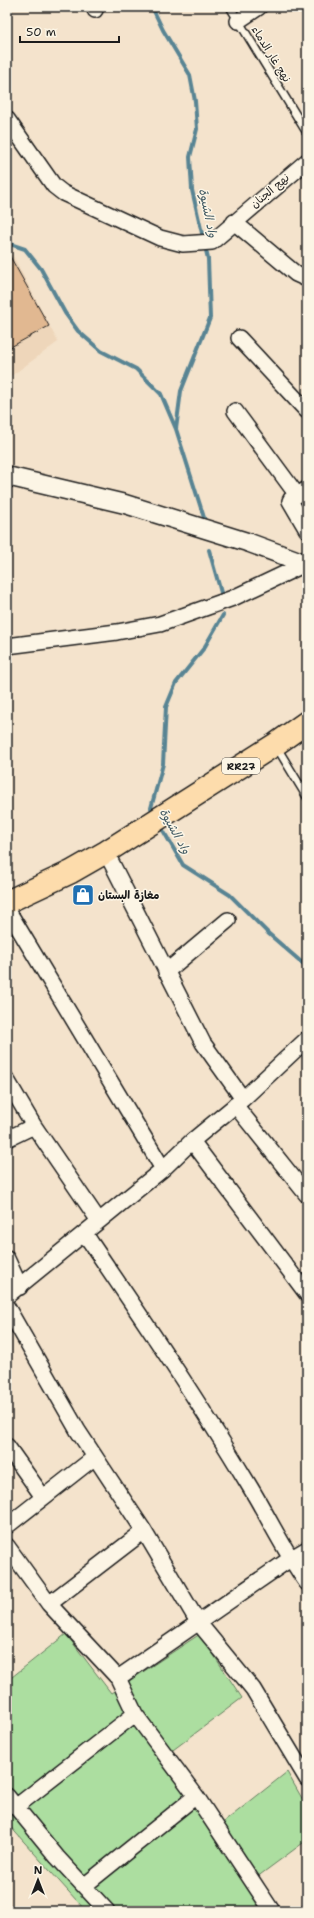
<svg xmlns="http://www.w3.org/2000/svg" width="314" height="1918" font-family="'Shantell Sans','Playpen Sans Arabic',sans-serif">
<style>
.built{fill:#eed6ba}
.grass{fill:#acdea0;stroke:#647d5e}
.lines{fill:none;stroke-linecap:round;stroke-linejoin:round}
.stream{stroke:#598493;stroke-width:4}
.building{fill:#e1b891;stroke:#1c1c1c}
.service-casing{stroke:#1c1c1c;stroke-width:10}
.minor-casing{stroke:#1c1c1c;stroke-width:18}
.tertiary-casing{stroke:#1c1c1c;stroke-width:21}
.primary-casing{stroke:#1c1c1c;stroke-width:25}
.service{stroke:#fcf5e5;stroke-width:7}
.minor{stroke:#fcf5e5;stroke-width:15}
.tertiary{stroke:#fcf5e5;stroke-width:18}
.primary{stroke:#fddcac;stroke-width:22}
.labels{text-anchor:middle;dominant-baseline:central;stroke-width:3;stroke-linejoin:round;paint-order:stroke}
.shield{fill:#fcf5e5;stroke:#5f5d58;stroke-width:1}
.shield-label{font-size:10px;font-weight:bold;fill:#1c1c1c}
.street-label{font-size:11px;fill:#1c1c1c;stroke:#fcf5e5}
.poi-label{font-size:11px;font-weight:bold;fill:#1c1c1c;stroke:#fcf5e5;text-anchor:start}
.water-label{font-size:12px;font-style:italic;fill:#405962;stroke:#fcf5e5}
</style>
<rect width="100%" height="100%" fill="#f4e3cc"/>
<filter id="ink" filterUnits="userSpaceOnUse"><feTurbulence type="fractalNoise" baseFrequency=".025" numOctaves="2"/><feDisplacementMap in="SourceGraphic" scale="8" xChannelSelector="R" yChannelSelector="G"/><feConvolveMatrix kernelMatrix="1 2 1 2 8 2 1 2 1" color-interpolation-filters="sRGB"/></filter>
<g filter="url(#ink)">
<path class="built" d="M10,250L58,342L7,379V251Z"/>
<path class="grass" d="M66,1634L111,1693L200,1634L242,1698L165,1756L214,1830L287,1772L307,1807V1840L249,1883L266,1911H86L7,1823V1681Z"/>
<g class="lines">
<path class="stream" d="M152,7L163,30L190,75L195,101L197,129L190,157L192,190L208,259L210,318L181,391L176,429
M7,243L25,249L41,269L65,313L78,331L101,351L136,369L161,394L176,429L206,524
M209,550L222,596
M154,813L151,808L163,764L166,707L176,683L204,648L223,615
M160,825L183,865L230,895L269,934L307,967"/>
</g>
<path class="building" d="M7,251L49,326L7,349Z"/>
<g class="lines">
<g class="service-casing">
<path id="service" d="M230,7L307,133
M276,746L307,797"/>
</g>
<g class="minor-casing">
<path id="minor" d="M94,7L95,10
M238,21L259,7
M7,119L54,186L63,193L160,238L183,244L212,242L307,161
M234,222L296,274L307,279
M239,338L307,411
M235,411L297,495
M307,489L291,499L290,501L307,530
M7,646L117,632L160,624L233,598L305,564
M106,852L203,1043L243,1099
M7,909L163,1169
M166,972L228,920
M7,1080L34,1126L99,1221
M235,1105L307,1195
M7,1139L34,1126
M192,1141L307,1294
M85,1234C140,1315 196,1397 247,1482C268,1516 284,1551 307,1583
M7,1259L20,1287
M7,1296L163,1169L192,1141L243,1099L307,1039
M7,1307L78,1431L144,1531L198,1622L253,1689L307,1779
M7,1446L43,1497
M7,1526L95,1457
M7,1546L49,1604L118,1678L135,1714L196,1796L272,1911
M49,1604L144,1531
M118,1678L290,1559L307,1549
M7,1796L57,1857L107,1911
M17,1806L135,1714
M84,1886L196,1796"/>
</g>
<g class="tertiary-casing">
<path id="tertiary" d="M7,476L125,504L247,542L307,564"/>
</g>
<g class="primary-casing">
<path id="primary" d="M7,902L71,872L106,852L276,744L307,722"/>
</g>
<use href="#service" class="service"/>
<use href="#minor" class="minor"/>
<use href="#tertiary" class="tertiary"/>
<use href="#primary" class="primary"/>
</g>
</g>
<defs>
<g id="shop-square" transform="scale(1.15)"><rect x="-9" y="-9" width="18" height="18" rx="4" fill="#1f6fb2" stroke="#fcf5e5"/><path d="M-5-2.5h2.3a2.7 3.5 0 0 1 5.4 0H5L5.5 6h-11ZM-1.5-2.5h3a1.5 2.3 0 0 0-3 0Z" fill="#fff"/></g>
</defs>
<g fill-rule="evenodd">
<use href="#shop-square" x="83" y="895"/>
</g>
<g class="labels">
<rect class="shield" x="222" y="758" width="38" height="16" rx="3"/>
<g class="shield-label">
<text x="241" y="766">RR27</text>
</g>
<g class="street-label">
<text transform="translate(271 54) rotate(58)">نهج غار الدماء</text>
<text transform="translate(270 191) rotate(-40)">نهج الجنان</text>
</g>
<g class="poi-label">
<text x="98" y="895">مغازة البستان</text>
</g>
<g class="water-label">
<text transform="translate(208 213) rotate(78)">واد الشيوة</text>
<text transform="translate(175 831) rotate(61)">واد الشيوة</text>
</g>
</g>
<rect width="314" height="1918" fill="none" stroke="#fcf5e5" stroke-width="24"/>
<rect x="12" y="12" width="290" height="1894" fill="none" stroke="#1c1c1c" stroke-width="1.5" filter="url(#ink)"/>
<g transform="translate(38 1880)" stroke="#fcf5e5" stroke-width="3" paint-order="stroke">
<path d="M0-3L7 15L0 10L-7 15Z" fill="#1c1c1c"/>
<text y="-6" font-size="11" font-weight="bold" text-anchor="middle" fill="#1c1c1c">N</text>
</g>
<path d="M20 36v6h99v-6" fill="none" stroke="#1c1c1c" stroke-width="2"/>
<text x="26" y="36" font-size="12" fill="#1c1c1c" stroke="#fcf5e5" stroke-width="3" paint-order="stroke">50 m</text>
</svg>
